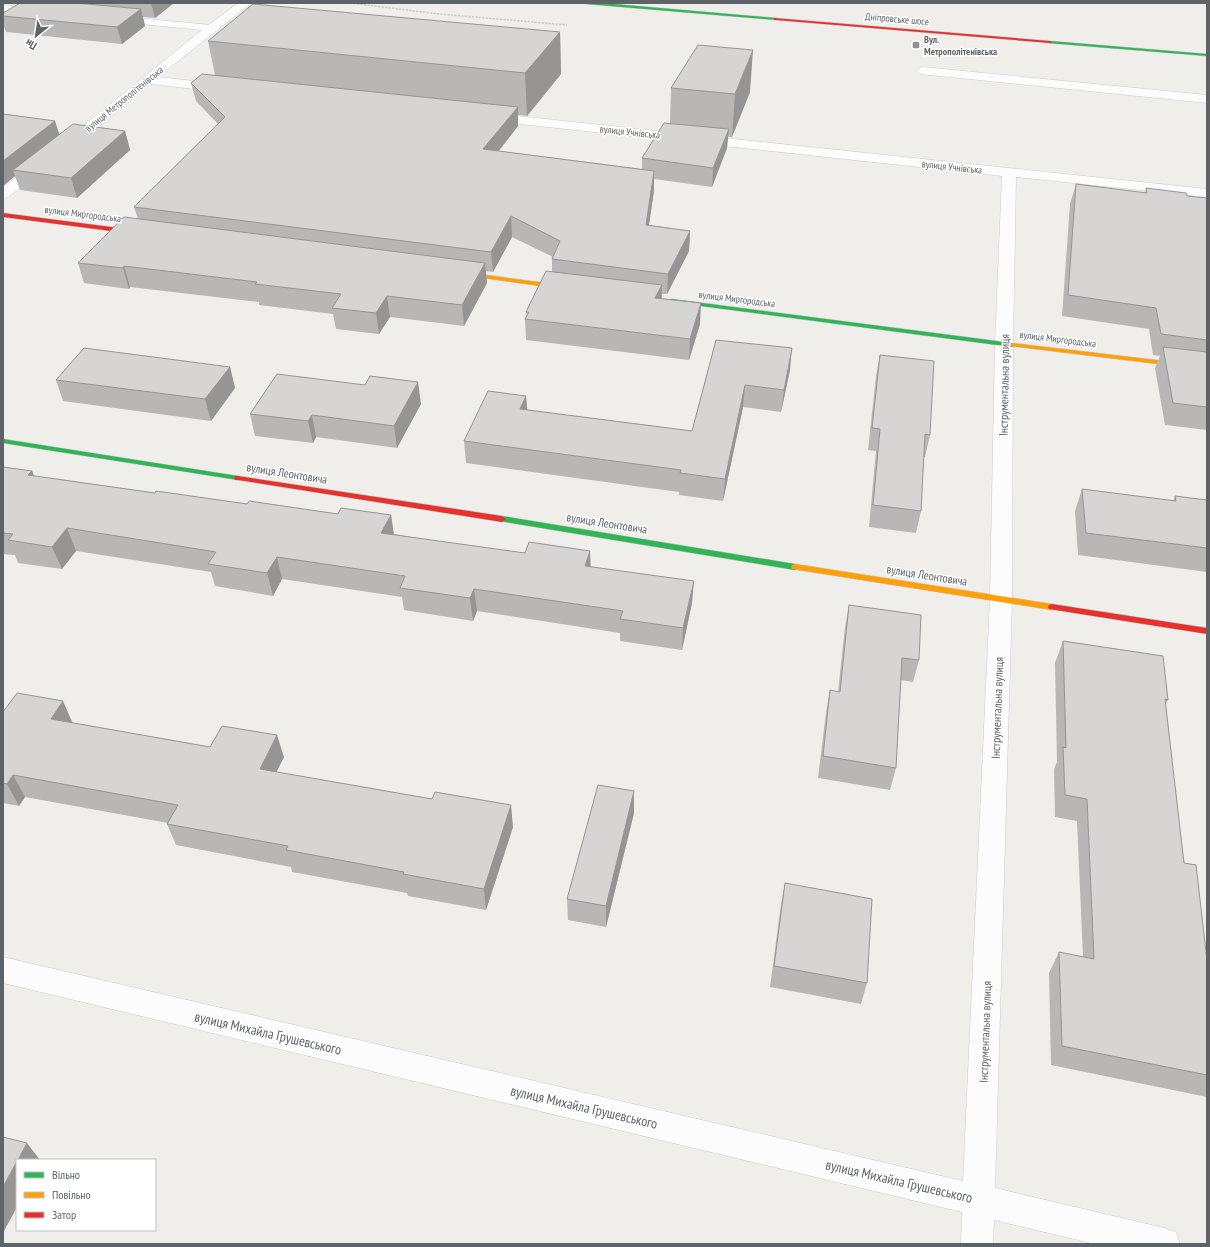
<svg xmlns="http://www.w3.org/2000/svg" width="1210" height="1247" font-family="'PT Sans Narrow',sans-serif">
<style>
.lines{fill:none;stroke-linecap:round;stroke-linejoin:round}
.lane-casing{stroke:#cbcccc;stroke-width:1}
.street-casing{stroke:#cbcccc;stroke-width:1}
.fast-casing{stroke:#cacacb;stroke-width:1}
.slow-casing{stroke:#cacacb;stroke-width:1}
.jam-casing{stroke:#cacacb;stroke-width:1}
.path{stroke:#cacfcc;stroke-width:1.5;stroke-dasharray:2.5 1;stroke-linecap:butt}
.lane{fill:#fdfcfc;fill-rule:evenodd}
.street{fill:#fdfcfc;fill-rule:evenodd}
.fast{fill:#30b455;fill-rule:evenodd}
.slow{fill:#ff9f0a;fill-rule:evenodd}
.jam{fill:#e5322d;fill-rule:evenodd}
.wall{fill:#b8b7b5}
.shaded-wall{fill:#969594}
.building{fill:#d6d5d3;stroke:#969594}
.poi-dot{fill:#919496;stroke:#fff;stroke-width:1.5}
.labels{text-anchor:middle;dominant-baseline:central;stroke-width:3;stroke-linejoin:round;paint-order:stroke}
.far-street-label{font-size:10px;fill:#5f6368;stroke:#fff}
.far-poi-label{font-size:10px;font-weight:bold;fill:#5f6368;stroke:#fff;text-anchor:start}
.street-label{font-size:12px;fill:#5f6368;stroke:#fff}
.near-street-label{font-size:14px;fill:#5f6368;stroke:#fff}
</style>
<rect width="100%" height="100%" fill="#efeeea"/>
<g class="lines">
<g class="lane-casing">
<path id="lane" d="M3,5L39,9L43,10L45,12L43,14L39,15L3,11Z
M115,16L211,25L215,26L217,28L215,30L211,31L111,21L109,19L111,17Z
M923,67L1207,95V103L919,74L917,71L919,68Z"/>
</g>
<g class="street-casing">
<path id="street" d="M238,3H251L158,77L221,84L225,85L227,88L225,91L221,92L150,84L73,148H63L61,145L63,142L207,26Z
M488,113L1207,189V197L1016,177L1013,344L1012,599L995,1188L1164,1228L1176,1232L1180,1244H1095L994,1220L993,1244H961L962,1212L3,983V957L963,1181L990,599L995,344L1002,176L483,120L481,117L483,114Z
M41,162L46,163L48,166L46,169L8,197L3,198V187L36,163Z"/>
</g>
<g class="fast-casing">
<path id="fast" d="M584,3H602L776,18L778,19L776,20L586,4Z
M1050,41L1207,54V56L1048,43V42Z
M672,299L1012,343L1016,345L1012,347L670,302V300Z
M3,439L238,476L242,478L238,480L3,443Z
M502,516L795,564L799,567L795,570L499,521L498,519Z"/>
</g>
<g class="slow-casing">
<path id="slow" d="M456,271L569,286L572,288L569,290L454,274L453,273Z
M1012,343L1207,366V370L1010,346V344Z
M795,564L1052,604L1056,607L1052,610L792,569L791,567L792,565Z"/>
</g>
<g class="jam-casing">
<path id="jam" d="M774,18L1050,41L1052,42L1050,43L776,20H774Z
M3,213L142,231L145,233L142,235L3,217Z
M235,476H238L502,516L506,519L502,522L238,480H235L234,478Z
M1052,604L1207,628V634L1049,609L1048,607L1049,605Z"/>
</g>
<path class="path" d="M350,3L439,14L567,25"/>
<use href="#lane" class="lane"/>
<use href="#street" class="street"/>
<use href="#fast" class="fast"/>
<use href="#slow" class="slow"/>
<use href="#jam" class="jam"/>
</g>
<path class="wall" d="M20,3H174L155,18L143,17L145,26L122,44L6,32L3,24V13Z
M560,32L561,74L527,116L518,115V126L499,151L642,169V158L670,123L671,88L750,92L732,137H728L727,148L712,187L654,179V190L649,225L690,231L689,251L667,294H662V299L700,324L689,360L526,340L525,319L527,317L526,312L552,271V259L553,257L512,237L493,272L486,271L487,283L464,326L390,317L379,334L336,329L333,314L259,305V302L130,287L129,289L84,283L78,263L138,219L134,207L218,124L196,101L191,83L215,75L208,41Z
M3,114L55,121L59,134L125,131L130,150L77,198L20,190L15,176L3,186Z
M1076,184L1145,193L1146,188L1187,196L1207,198V430L1165,425L1155,368L1160,356L1153,355L1149,329L1062,316L1070,204Z
M716,340L790,370L781,412L743,407L723,501L679,495V492L466,463L464,441L526,396L527,410L692,431Z
M880,355L930,435L925,457H924L921,511L916,533L869,527L876,451L868,450L876,376Z
M230,367L235,388L211,421L63,401L56,380Z
M421,404L397,448L316,437L313,443L255,436L250,414Z
M3,467L32,471L34,476L155,493L338,514L391,515L394,534L591,567L692,603L682,650L620,641V633L477,611L473,621L404,610L402,597L282,579L273,596L215,586L211,572L76,551L62,569L18,563L15,555L3,554Z
M1082,489L1173,501L1175,496L1207,500V572L1078,555L1075,511Z
M849,605L919,660L913,682L901,680L896,768L890,790L818,778L826,713L830,690L838,692L845,627Z
M1063,641L1168,700L1165,705L1184,863L1207,960V1097L1051,1065L1049,973L1059,952L1083,957L1077,821L1055,817L1054,769L1057,762L1055,663Z
M3,712L73,723L210,747L284,757L276,772L513,827L486,910L408,896L407,893L292,872L291,867L176,845L167,824L168,823L25,797L19,806L3,803Z
M634,791V813L606,927L568,920L567,899Z
M785,883L867,983L861,1004L770,987L781,904Z"/>
<path class="shaded-wall" d="M151,3H174L155,18Z
M141,9L145,26L122,44L117,27Z
M560,32L561,74L527,116L525,73Z
M753,50L750,92L732,137L735,94Z
M518,107V126L485,168L483,149Z
M55,121L61,140L13,170L15,176L3,186V161Z
M729,129L727,148L712,187L713,168Z
M125,131L130,150L77,198L71,178Z
M654,171V190L646,245V225Z
M511,216L512,237L493,272L491,252Z
M690,231L689,251L667,294L668,274Z
M485,263L487,283L464,326L462,305Z
M124,266L130,287L129,289L123,268Z
M662,285L661,306L655,298Z
M387,296L390,317L379,334L376,313Z
M701,303L700,324L689,360L690,339Z
M792,348L790,370L781,412L784,390Z
M230,367L235,388L211,421L205,399Z
M418,382L421,404L397,448L394,426Z
M745,385L743,407L723,501L725,479Z
M526,396L528,417L520,409Z
M312,415L316,437L313,443L308,421Z
M32,471L41,493L28,475Z
M391,515L394,537L381,533Z
M67,528L76,551L62,569L52,547Z
M590,551L591,573L585,566Z
M277,557L282,579L273,596L267,573Z
M694,581L692,603L682,650L683,628Z
M474,589L477,611L473,621L470,598Z
M63,701L73,724L51,719Z
M277,735L284,757L267,791L260,769Z
M13,775L25,797L19,806L7,784Z
M634,791V813L606,927V906Z
M511,805L513,827L486,910L484,889Z
M27,1143L40,1160H18Z
M17,1161V1207L3,1233V1187Z"/>
<path class="building" d="M20,3H76L141,9L117,27L3,16V13Z
M253,4L560,32L525,73L208,41Z
M698,45L753,50L735,94L671,88Z
M202,74L518,107L483,149L654,171L646,225L690,231L668,274L552,259L560,241L511,216L491,252L134,207L225,117L191,83Z
M3,114L55,121L3,161Z
M664,123L729,129L713,168L642,158Z
M73,124L125,131L71,178L13,170Z
M1076,184L1147,193L1146,188L1186,193L1187,196L1207,198V340L1161,334L1156,308L1068,295Z
M124,217L485,263L462,305L387,296L376,313L332,308L341,294L255,284L257,282L124,266L123,268L78,263Z
M546,271L662,285L655,298L701,303L690,339L525,319L529,312H526Z
M716,340L792,348L784,390L745,385L725,479L680,473L681,470L464,441L488,391L526,396L520,409L692,431Z
M1163,347L1207,352V407L1173,403Z
M84,348L230,367L205,399L56,380Z
M880,355L934,361L930,435L925,434L921,511L873,505L880,429L872,428Z
M277,374L365,385L370,376L418,382L394,426L312,415L308,421L250,414Z
M3,467L32,471L28,475L155,493L156,491L247,504L249,501L338,514L341,508L391,515L381,533L525,553L529,542L590,551L585,566L694,581L683,628L620,619L623,611L474,589L470,598L400,588L405,576L277,557L267,573L208,564L216,552L67,528L52,547L8,540L13,534L3,533Z
M1082,489L1176,501L1175,496L1207,500V548L1086,533Z
M849,605L921,615L919,660L902,658L896,768L823,756L830,690L840,692Z
M1063,641L1163,656L1168,700L1165,699L1184,863L1196,865L1207,960V1075L1062,1046L1059,952L1094,959L1087,799L1065,795L1063,747L1066,748Z
M17,693L63,701L51,719L210,747L222,726L277,735L260,769L432,799L435,792L511,805L484,889L403,874L404,872L286,850L288,846L167,824L178,805L13,775L7,784L3,783V712Z
M598,785L634,791L606,906L567,899Z
M785,883L872,899L867,983L774,966Z
M3,1137L27,1143L18,1160H17V1161L3,1187Z"/>
<rect class="poi-dot" x="912" y="41" width="8" height="8" rx="2"/>
<g class="labels">
<g class="far-street-label">
<text transform="translate(897 19) rotate(5)">Дніпровське шосе</text>
<text transform="translate(124 99) rotate(-39)">вулиця Метрополітенівська</text>
<text transform="translate(630 132) rotate(6)">вулиця Учнівська</text>
<text transform="translate(952 167) rotate(6)">вулиця Учнівська</text>
<text transform="translate(83 214) rotate(7)">вулиця Миргородська</text>
<text transform="translate(737 299) rotate(7)">вулиця Миргородська</text>
<text transform="translate(1058 339) rotate(7)">вулиця Миргородська</text>
</g>
<g class="far-poi-label">
<text x="924" y="39">Вул.<tspan x="924" dy="12">Метрополітенівська</tspan></text>
</g>
<g class="street-label">
<text transform="translate(1004 385) rotate(-89)">Інструментальна вулиця</text>
<text transform="translate(287 473) rotate(9)">вулиця Леонтовича</text>
<text transform="translate(607 523) rotate(9)">вулиця Леонтовича</text>
<text transform="translate(927 575) rotate(9)">вулиця Леонтовича</text>
<text transform="translate(997 708) rotate(-88)">Інструментальна вулиця</text>
<text transform="translate(985 1032) rotate(-88)">Інструментальна вулиця</text>
</g>
<g class="near-street-label">
<text transform="translate(268 1033) rotate(13)">вулиця Михайла Грушевського</text>
<text transform="translate(584 1107) rotate(13)">вулиця Михайла Грушевського</text>
<text transform="translate(899 1181) rotate(13)">вулиця Михайла Грушевського</text>
</g>
</g>
<rect width="1210" height="1247" fill="none" stroke="#5f6368" stroke-width="8"/>
<rect x="16" y="1159" width="140" height="72" fill="#ffffff" stroke="#bfc1c3"/>
<rect x="24" y="1172" width="20" height="6" fill="#30b455" stroke="#bfc1c3"/>
<text x="52" y="1179" font-size="12" fill="#5f6368">Вільно</text>
<rect x="24" y="1192" width="20" height="6" fill="#ff9f0a" stroke="#bfc1c3"/>
<text x="52" y="1199" font-size="12" fill="#5f6368">Повільно</text>
<rect x="24" y="1212" width="20" height="6" fill="#e5322d" stroke="#bfc1c3"/>
<text x="52" y="1219" font-size="12" fill="#5f6368">Затор</text>
<g transform="translate(36 36) rotate(210)" stroke="#ffffff" stroke-width="3" paint-order="stroke">
<path d="M0-3L7 15L0 10L-7 15Z" fill="#5f6368"/>
<text y="-6" font-size="11" font-weight="bold" text-anchor="middle" fill="#5f6368">Пн</text>
</g>
</svg>
